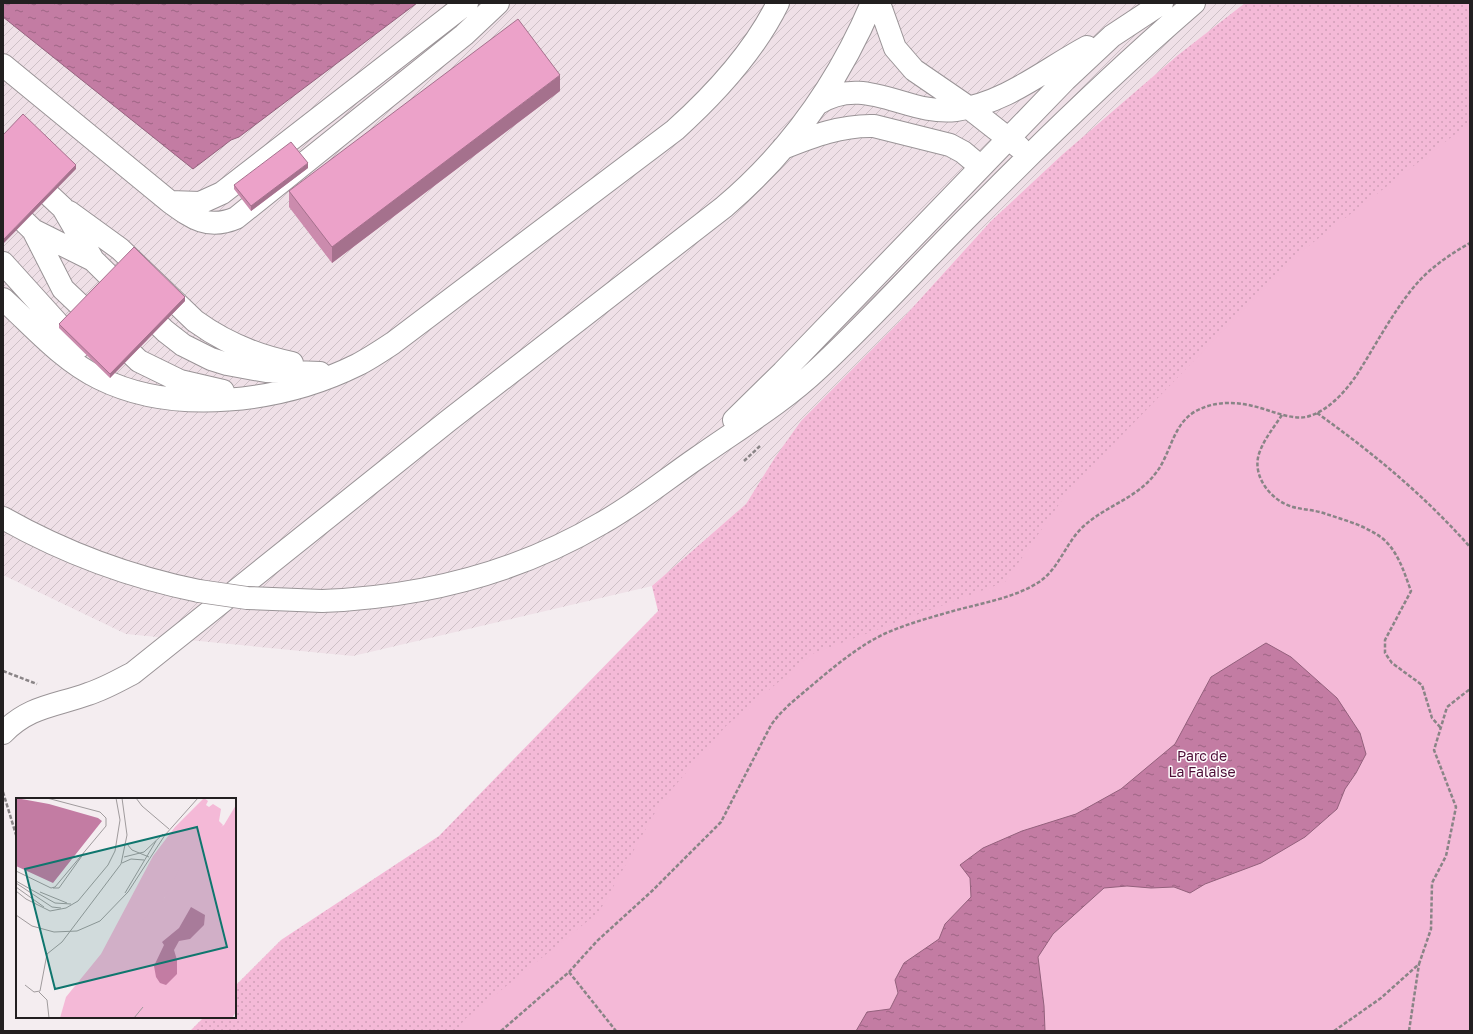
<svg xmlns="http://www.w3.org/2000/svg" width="1473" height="1034" font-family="'Golos Text',sans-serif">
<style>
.industrial{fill:url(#industrial-furrows)}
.grass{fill:url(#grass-dots)}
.park{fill:#f4b9d7}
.water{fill:url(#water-ripples);stroke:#93607c}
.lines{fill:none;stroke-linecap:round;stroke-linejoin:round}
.minor-casing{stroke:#9a9497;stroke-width:24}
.path{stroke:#898486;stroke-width:2.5;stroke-dasharray:4 2;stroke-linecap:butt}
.minor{stroke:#fff;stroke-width:22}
.minor-bridge-casing{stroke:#9a9497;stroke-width:24;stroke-linecap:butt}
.minor-bridge{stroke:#fff;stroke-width:22}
.wall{fill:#cb8bad}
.shaded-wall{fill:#a5718d}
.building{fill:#eca2c9;stroke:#a5718d}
.labels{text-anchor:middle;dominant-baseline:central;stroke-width:3;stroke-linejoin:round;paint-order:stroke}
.park-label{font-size:14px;fill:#4d0d36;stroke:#fffbfd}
.inset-road{fill:none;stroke:#a09b9d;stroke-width:1}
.view{fill:#0f766e;fill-opacity:0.15;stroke:#0f766e;stroke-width:2}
.inset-edge{fill:none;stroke:#221f20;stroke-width:2}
</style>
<defs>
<pattern id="industrial-furrows" width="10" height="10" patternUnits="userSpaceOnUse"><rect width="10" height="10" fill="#efe0e7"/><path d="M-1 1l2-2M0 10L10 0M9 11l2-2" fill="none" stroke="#cdc0c6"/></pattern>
<pattern id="grass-dots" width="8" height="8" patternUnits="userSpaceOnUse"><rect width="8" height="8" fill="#f4b9d7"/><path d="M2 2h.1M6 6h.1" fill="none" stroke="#d19fb8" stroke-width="1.8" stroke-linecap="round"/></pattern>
<pattern id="water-ripples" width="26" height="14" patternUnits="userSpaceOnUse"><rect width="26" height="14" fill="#c37ca3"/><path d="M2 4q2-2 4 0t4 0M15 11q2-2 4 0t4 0" fill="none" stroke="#9e6584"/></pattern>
</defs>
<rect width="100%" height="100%" fill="#f4edf0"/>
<path class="industrial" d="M417,3H1245L1178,55L1063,154L991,221L774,459L746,504L652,586L353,656L126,634L3,575V17L193,168L231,140L239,137Z"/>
<path class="grass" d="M1245,3H1470V222L796,1031H190L204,1017H235V986L281,940L439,836L658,611L652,586L746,504L774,459L801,421L903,318L991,221L1063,154L1178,55Z"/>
<path class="park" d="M1470,123V1031H456L465,1019L599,912L661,802L726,726L812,654L1005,582L1069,490L1294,257Z"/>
<path class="water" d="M3,3H417L239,137L231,140L193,169L3,17Z
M1266,643L1291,657L1337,698L1360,733L1366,754L1356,773L1345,789L1337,809L1305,837L1261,863L1205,884L1190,893L1174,887L1151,888L1127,886L1104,888L1053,934L1038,957L1044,1006L1045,1031H856L867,1012L890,1009L898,993L895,980L904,963L939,939L945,924L971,897L970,878L960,865L983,848L1022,831L1076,814L1121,789L1175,744L1211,677Z"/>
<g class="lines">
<g class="minor-casing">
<path id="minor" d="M879,3L895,48L914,70L968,107L1019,147
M3,65L170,202L200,203L222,193L467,3
M817,104C865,73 907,116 956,110C1006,103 1044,70 1087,47
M783,148C813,136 842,125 874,126L950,145L963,152L981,167
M3,152L63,208L93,260L165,331L183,345L211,359L227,364L266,371L320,373
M3,201L33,230L63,289L139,361L180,381L223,391
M170,202C192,218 208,230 236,218L464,35L498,3
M69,212L120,249L195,321C224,342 257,356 292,363
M33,230L93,260
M3,263L79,347
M3,299C33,326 62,360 99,378C175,416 282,402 357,365C369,359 381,351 393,343L675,130C715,94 754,52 778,3
M734,420L783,372L1065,80L1112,36L1162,3
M3,518C65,553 130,577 199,591
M322,601C420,597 517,573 602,523C636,504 665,480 697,458C738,429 782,403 819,368C875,316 926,258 980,205C1049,135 1120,67 1194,3
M3,733C29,706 55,706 88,694C104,689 118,681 133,673L448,421L724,207C789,152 839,81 872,3"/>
</g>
<path class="path" d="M1317,413C1373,453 1424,495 1470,547
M1282,415C1274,427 1265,438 1260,451C1250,475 1271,501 1293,507C1304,510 1316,510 1326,514C1345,520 1366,526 1382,538C1398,551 1404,572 1411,591L1385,640V653L1392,663L1422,685L1432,718L1441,728
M744,461L760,446
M3,671L37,684
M3,792L17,838
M569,972L616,1031
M501,1031L569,972L597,941L652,891L721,822L771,725C781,711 791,703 804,692C829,671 855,648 884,634C904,625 925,619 946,613C976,604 1013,599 1039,582C1060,568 1066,541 1085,525C1106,506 1137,498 1155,474C1171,455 1172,424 1196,411C1218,399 1243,402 1267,410C1279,414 1293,419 1306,417C1327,412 1344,393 1356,376C1376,345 1394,309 1419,281C1433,266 1452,253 1470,243
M1334,1031L1381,998L1419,964L1431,929L1432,883L1446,856L1456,807L1434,750L1447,707L1470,689
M1409,1031L1419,964"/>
<use href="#minor" class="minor"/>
<g class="minor-bridge-casing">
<path id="minor-bridge" d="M199,591L247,598L322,601"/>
</g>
<use href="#minor-bridge" class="minor-bridge"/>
</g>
<path class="wall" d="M560,91L332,263L289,207V191Z
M308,168L251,211L234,189V185Z
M185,301L110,378L59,328V324Z"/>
<path class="shaded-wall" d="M560,75V91L332,263V247Z
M308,163V168L251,211V206Z
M76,165V169L3,244V240Z
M185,297V301L110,378V374Z"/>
<path class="building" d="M518,19L560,75L332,247L289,191Z
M23,114L76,165L3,240V135Z
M291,142L308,163L251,206L234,185Z
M134,247L185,297L110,374L59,324Z"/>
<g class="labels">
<g class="park-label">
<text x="1202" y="755">Parc de<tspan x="1202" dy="16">La Falaise</tspan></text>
</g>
</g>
<g transform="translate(16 798)">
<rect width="220" height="220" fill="#f4edf0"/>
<path d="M188,0L192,3L190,7L193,9L197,6L205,11L203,23L207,27L149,99L97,220H44L50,199L85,156L137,58L159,29Z" fill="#f4b9d7"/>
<path d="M220,7V214L216,220H72L93,176L105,160L115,135L123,124L143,110L167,64L185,42L208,27Z" fill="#f4b9d7"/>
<path d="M0,0L33,6L82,20L86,23L37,85L0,68ZM175,109L189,117L188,127L174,141L163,143L158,152L161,162V176L150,187L144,185L140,179L138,168L148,147L146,144L163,130Z" fill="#c37ca3"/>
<path class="inset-road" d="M120,0L126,8L153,31M111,46L116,52L133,59M108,59L128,54L147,36M106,65L115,61L128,62M0,73L35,90L39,89L90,28V20L84,14L31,0M0,83L39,105L55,106M0,85L36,109L45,110M0,89L28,109M37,90H43L68,55M0,93L10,101L34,113L50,110L62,103L92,67L99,53L104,22L100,0M24,94L51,105M109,95L140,43M0,117L16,128L38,134L61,133L84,123L112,94L149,37L182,0M9,187L18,194L24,193L31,156L46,144L105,66L111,37L106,0M23,194L31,202L33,220M118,220L127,209"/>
<path class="view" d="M181,29L211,149L39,191L9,71Z"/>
<rect width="220" height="220" class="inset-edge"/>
</g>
<rect width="1473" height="1034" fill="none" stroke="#221f20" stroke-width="8"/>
</svg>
